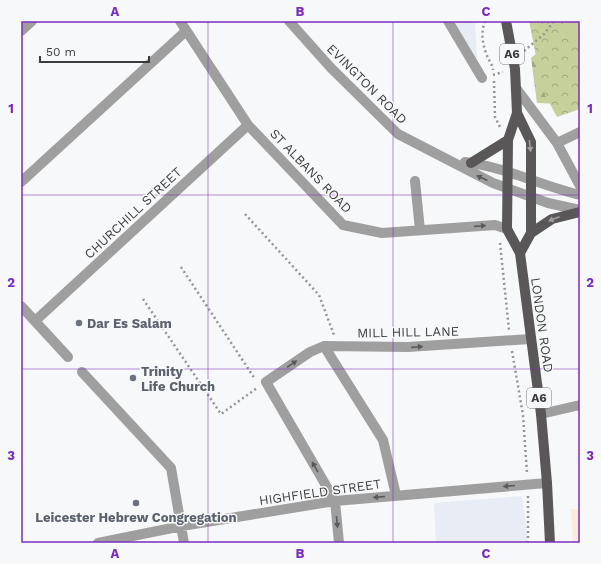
<svg xmlns="http://www.w3.org/2000/svg" width="601" height="564" font-family="'Work Sans',sans-serif">
<style>
.built{fill:#e8ecf4}
.education{fill:#faecd8}
.forest{fill:url(#forest-firs)}
.park{fill:url(#park-crowns)}
.pitch{fill:#c5d09a}
.lines{fill:none;stroke-linecap:round;stroke-linejoin:round}
.path{stroke:#949495;stroke-width:2.5;stroke-dasharray:2 3;stroke-linecap:butt}
.minor{stroke:#a09f9f;stroke-width:10}
.major{stroke:#595757;stroke-width:10}
.oneway{fill:#a09fa0}
.oneway2{fill:#5a5a5a}
.grid{fill:none;stroke:#7b2cbf;stroke-width:1;stroke-opacity:0.55}
.worship-dot{fill:#6b7280;stroke:#f7f8f9;stroke-width:1.5}
.labels{text-anchor:middle;dominant-baseline:central;stroke-width:3;stroke-linejoin:round;paint-order:stroke}
.shield{fill:#f7f8f9;stroke:#747475;stroke-width:1}
.shield-label{font-size:12px;font-weight:bold;fill:#3c3c3d}
.street-label{font-size:13px;fill:#3c3c3d;stroke:#f7f8f9}
.worship-label{font-size:13px;font-weight:bold;fill:#5b616d;stroke:#f7f8f9;text-anchor:start}
.neatline{fill:none;stroke:#7b2cbf;stroke-width:1.5}
.grid-label{font-size:13px;text-anchor:middle;font-weight:bold;fill:#7b2cbf}
</style>
<defs>
<pattern id="forest-firs" width="22" height="20" patternUnits="userSpaceOnUse"><rect width="22" height="20" fill="#c5d09a"/><path d="M5 1l3.5 6h-7zM16 11l3.5 6h-7z" fill="#a1aa7f"/></pattern>
<pattern id="park-crowns" width="20" height="18" patternUnits="userSpaceOnUse"><rect width="20" height="18" fill="#c5d09a"/><path d="M2 6a3 3 0 1 1 6 0M12 15a3 3 0 1 1 6 0" fill="none" stroke="#a1aa7f"/></pattern>
</defs>
<rect width="100%" height="100%" fill="#f7f8f9"/>
<path class="built" d="M452,21H475L477,59L466,48Z
M522,496L528,543H436L434,503Z"/>
<path class="education" d="M571,509H580V543H573Z"/>
<path class="forest" d="M542,49L565,104L537,103L531,58Z"/>
<path class="park" d="M529,21H580V109L557,117L543,91Z"/>
<path class="pitch" d="M566,21H580V35L572,37Z"/>
<g class="lines">
<path class="path" d="M485,21C481,31 482,42 486,53C488,60 492,63 493,70
M524,51L544,34L554,21
M493,75L503,72
M494,81L495,117L500,127
M245,214L319,295L334,335
M500,243L509,330
M181,267L255,379
M538,286L541,299V310
M143,299L221,414L257,388
M512,351L523,415L527,473
M528,496V543"/>
<path class="minor" d="M180,21L248,125L343,225L382,233L495,225L507,229
M289,21L331,68L398,134L493,183L548,203L580,210
M448,21L482,78
M21,31L32,21
M516,88L557,143L580,186
M557,143L580,132
M465,162C505,167 542,186 580,195
M415,181L420,230
M21,182L186,31
M21,306L68,357
M35,321L248,125
M324,346L383,440L396,495
M82,372L171,468L184,543
M541,414L580,405
M98,543L182,526L335,501L547,483
M339,543L335,501L266,382L310,352L324,346L408,347L530,339"/>
<path class="major" d="M506,21L515,69L517,113L508,140L507,229L520,253L541,414L547,483L550,543
M517,113L531,142V233L520,253
M471,163L508,140
M531,233L552,219L580,212"/>
</g>
<defs><path id="oneway-solid" d="M-6-.8H1V-3.2L6.5 0L1 3.2V.8H-6Z"/></defs>
<g class="oneway">
<use href="#oneway-solid" transform="translate(530 146) rotate(84)"/>
<use href="#oneway-solid" transform="translate(554 219) rotate(159)"/>
</g>
<g class="oneway2">
<use href="#oneway-solid" transform="translate(482 178) rotate(-155)"/>
<use href="#oneway-solid" transform="translate(480 226) rotate(-4)"/>
<use href="#oneway-solid" transform="translate(417 347) rotate(-4)"/>
<use href="#oneway-solid" transform="translate(292 364) rotate(-34)"/>
<use href="#oneway-solid" transform="translate(315 467) rotate(-120)"/>
<use href="#oneway-solid" transform="translate(509 486) rotate(175)"/>
<use href="#oneway-solid" transform="translate(379 497) rotate(175)"/>
<use href="#oneway-solid" transform="translate(337 522) rotate(84)"/>
</g>
<path class="grid" d="M208,21V543M393,21V543M21,195H580M21,369H580"/>
<g class="worship-dot">
<circle cx="79" cy="323" r="4"/>
<circle cx="133" cy="378" r="4"/>
<circle cx="136" cy="503" r="4"/>
</g>
<g class="labels">
<g class="shield">
<rect x="500" y="44" width="24" height="20" rx="3"/>
<rect x="527" y="388" width="24" height="20" rx="3"/>
</g>
<g class="shield-label">
<text x="512" y="54">A6</text>
<text x="539" y="398">A6</text>
</g>
<g class="street-label">
<text transform="translate(367 84) rotate(45)">EVINGTON ROAD</text>
<text transform="translate(311 171) rotate(46)">ST ALBANS ROAD</text>
<text transform="translate(133 213) rotate(-43)">CHURCHILL STREET</text>
<text transform="translate(542 325) rotate(82)">LONDON ROAD</text>
<text transform="translate(408 332) rotate(-1)">MILL HILL LANE</text>
<text transform="translate(320 492) rotate(-8)">HIGHFIELD STREET</text>
</g>
<g class="worship-label">
<text x="87" y="323">Dar Es Salam</text>
<text x="141" y="371">Trinity<tspan x="141" dy="15">Life Church</tspan></text>
<text x="136" y="517" text-anchor="middle">Leicester Hebrew Congregation</text>
</g>
</g>
<rect width="601" height="564" fill="none" stroke="#f7f8f9" stroke-width="44"/>
<path d="M40 56v6h109v-6" fill="none" stroke="#3c3c3d" stroke-width="2"/>
<text x="46" y="56" font-size="12" fill="#3c3c3d" stroke="#f7f8f9" stroke-width="3" paint-order="stroke">50 m</text>
<rect x="22" y="22" width="557" height="520" class="neatline"/>
<g class="grid-label">
<text x="115" y="16">A</text>
<text x="300" y="16">B</text>
<text x="486" y="16">C</text>
<text x="11" y="113">1</text>
<text x="590" y="113">1</text>
<text x="11" y="287">2</text>
<text x="590" y="287">2</text>
<text x="11" y="460">3</text>
<text x="590" y="460">3</text>
<text x="115" y="558">A</text>
<text x="300" y="558">B</text>
<text x="486" y="558">C</text>
</g>
</svg>
